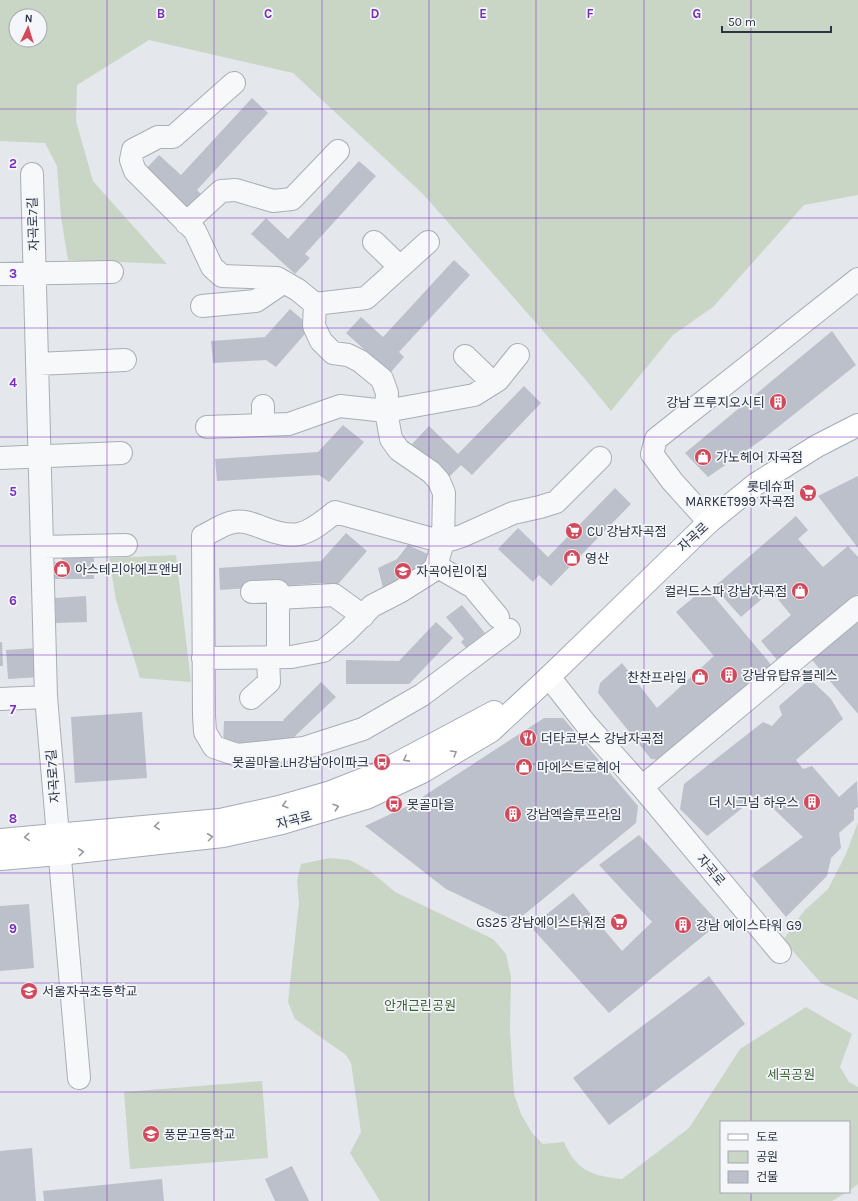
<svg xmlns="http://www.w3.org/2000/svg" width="858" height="1201" font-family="Karla,'Noto Sans KR',sans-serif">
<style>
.green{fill:#c9d6c5;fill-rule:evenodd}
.building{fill:#bbc0ca}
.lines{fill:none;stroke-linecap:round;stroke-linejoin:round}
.minor-casing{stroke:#a9aeb7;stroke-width:24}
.major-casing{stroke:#a3abb8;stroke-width:24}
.minor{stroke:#f7f8fa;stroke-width:22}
.major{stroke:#fff;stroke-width:22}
.oneway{stroke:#959aa2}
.grid{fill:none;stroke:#7b2cbf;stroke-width:1;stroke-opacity:0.55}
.labels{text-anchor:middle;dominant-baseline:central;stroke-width:3.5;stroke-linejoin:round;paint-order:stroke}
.street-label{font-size:13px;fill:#2b3445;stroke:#f4f6f9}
.poi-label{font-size:13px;fill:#2b3445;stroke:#f4f6f9;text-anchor:start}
.park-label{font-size:13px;fill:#3f6138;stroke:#f4f6f9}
.grid-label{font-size:13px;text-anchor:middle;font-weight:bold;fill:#7b2cbf;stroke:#f4f6f9;stroke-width:3.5;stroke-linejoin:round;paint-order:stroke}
</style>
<rect width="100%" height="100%" fill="#e4e7ec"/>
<path class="green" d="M0,0H858V195L804,205L713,307L673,335L611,411L585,379L424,195L293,73L149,40L77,85L76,121L93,181L167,264L68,260L61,217L57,166L45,143L0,141ZM16,16H40V40H16Z
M176,555L191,682L140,678L116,600L109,558Z
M858,822V1000L821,983L783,940L804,911L828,889L846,854Z
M330,858L350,860L370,871L395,892L493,939L506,954L511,977L510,1030L514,1094L521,1114L532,1133L543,1144L564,1142C576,1171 593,1176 622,1179L689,1128L740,1049L806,1007L852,1034L840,1067L849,1082L858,1087V1184L849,1191V1122H721V1192H847L832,1201H380L350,1153L361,1132L351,1063L346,1055L295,1019L288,1002L299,902L297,881L301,864Z
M262,1081L268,1158L130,1169L124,1092Z"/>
<path class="building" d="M252,98L268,113L197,190L202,195L188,211L144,171L159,155L181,175Z
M359,161L376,176L305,254L310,258L295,274L251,234L266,218L288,239Z
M454,260L470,275L399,352L404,357L390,373L346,333L361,317L383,337Z
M290,309L311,327L276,367L266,360L213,363L211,341L265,337Z
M832,331L856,365L763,439L708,477L685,453Z
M524,386L541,403L472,475L461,465L448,478L412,444L429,426L458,454Z
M343,425L364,442L329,482L319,475L217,481L215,459L318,452Z
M858,476V548L818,496Z
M615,488L631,504L551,586L539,575L533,582L498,549L518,528L548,557Z
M796,516L808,530L798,539L823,567L848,546L858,557V594L779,662L761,641L791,615L771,591L741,617L714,587Z
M346,533L367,551L332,591L323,583L220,590L219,568L321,561Z
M408,545L430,555L423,566L384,592L378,568L397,559Z
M62,556H94V579H51V562H62Z
M706,587L773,667L662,760L651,759L598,693L600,683L622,663L657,708L714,656L676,612Z
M86,596L87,622L56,623L55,598Z
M462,605L485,633L466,648L461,642L464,639L446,617Z
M858,619V714L812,660Z
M436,622L453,638L409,684H346V660L399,661Z
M0,642H2L3,666H0Z
M38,648L40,677L8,679L6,650Z
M810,679L831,699L843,719L796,760L803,769L812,766L839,797L857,781L858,807L854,810V820L839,833L841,848L831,858L827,876L786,917L751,875L803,837L759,795L707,836L680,809L684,784L763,722L772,726L782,715L779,706Z
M321,682L336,697L292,739L223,746L224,721H284L283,720Z
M142,712L147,778L75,783L71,717Z
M544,718H563L638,806L636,823L515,922L446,889L365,826L410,805Z
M639,835L719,923L609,1013L531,927L573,893L622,951L652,922L599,865Z
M29,904L34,968L0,971V906Z
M709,976L745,1024L609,1125L573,1078Z
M32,1148L36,1201H0V1151Z
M292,1166L309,1201H275L265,1179Z
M162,1179L164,1201H44L43,1191Z"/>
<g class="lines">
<g class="minor-casing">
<path id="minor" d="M234,83L173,137H158L133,150L131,160L135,171L195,231L212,267L222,276L277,278L298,290L315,304L314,326L321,341L333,353L348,355L360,361L382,379L387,393L386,411L391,439L399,450L431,472L439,481L444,493L443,542L436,566L473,587L498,617
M32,174L46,697L79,1078
M186,223L221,191L236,190L273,201L292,199L338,151
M374,242L400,267
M0,274L112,272
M315,304L366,298L428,242
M202,306L256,301L284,282
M465,356L493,383
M37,364L125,360
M263,406V425
M207,427L289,424L340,406L386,411L474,395L498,380L518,355
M0,458L121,453
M709,522L672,481L652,454L656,439L858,279
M42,547L126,545
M252,592L278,591V598L334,595L363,616
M509,630L422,695L363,729L304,748L237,755L214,747L205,732L204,716L203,536C212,532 224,523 234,522C243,520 253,524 261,527C296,541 306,536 335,512L443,542L462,536L513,513L540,507L556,502L600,458
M278,657V598
M203,658L291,657L323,651L345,633L372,606L401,591L431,572L436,566
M549,677L586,724L642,787L780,952
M251,698L269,682L268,657
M0,699L46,697
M642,787L858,607"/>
</g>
<g class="major-casing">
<path id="major" d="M0,840L220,820L279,807L331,792L379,773L494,712
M0,859L59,854L223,836L282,823L366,798L422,772L491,731L549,677L709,522L756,484L817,446L858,425"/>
</g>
<use href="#minor" class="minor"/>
<use href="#major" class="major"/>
</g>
<defs><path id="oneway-chevron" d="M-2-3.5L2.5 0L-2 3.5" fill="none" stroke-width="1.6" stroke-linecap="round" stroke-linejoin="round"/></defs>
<g class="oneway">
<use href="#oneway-chevron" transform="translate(454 753) rotate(-31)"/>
<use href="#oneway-chevron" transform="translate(406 759) rotate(152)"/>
<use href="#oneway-chevron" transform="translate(285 805) rotate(164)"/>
<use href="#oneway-chevron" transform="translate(336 807) rotate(-18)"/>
<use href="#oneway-chevron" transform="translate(157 826) rotate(175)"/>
<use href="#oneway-chevron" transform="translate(27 837) rotate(175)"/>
<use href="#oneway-chevron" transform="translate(210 837) rotate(-7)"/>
<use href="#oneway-chevron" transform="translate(81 852) rotate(-7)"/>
</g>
<path class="grid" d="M107,0V1201M214,0V1201M322,0V1201M429,0V1201M536,0V1201M644,0V1201M751,0V1122M0,109H858M0,218H858M0,328H858M0,437H858M0,546H858M0,655H858M0,764H858M0,873H858M0,983H858M0,1092H858M751,1192V1201"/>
<defs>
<g id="building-disc" transform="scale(0.9)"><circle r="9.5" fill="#d1495b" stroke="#f4f6f9"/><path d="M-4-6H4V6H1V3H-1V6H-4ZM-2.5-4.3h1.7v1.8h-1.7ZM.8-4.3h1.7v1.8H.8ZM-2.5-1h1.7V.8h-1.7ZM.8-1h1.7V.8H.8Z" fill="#fff"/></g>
<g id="shop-disc" transform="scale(0.9)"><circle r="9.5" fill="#d1495b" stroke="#f4f6f9"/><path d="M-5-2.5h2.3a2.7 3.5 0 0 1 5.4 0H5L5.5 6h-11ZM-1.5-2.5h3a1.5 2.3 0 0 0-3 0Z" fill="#fff"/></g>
<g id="supermarket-disc" transform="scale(0.9)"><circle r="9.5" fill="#d1495b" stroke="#f4f6f9"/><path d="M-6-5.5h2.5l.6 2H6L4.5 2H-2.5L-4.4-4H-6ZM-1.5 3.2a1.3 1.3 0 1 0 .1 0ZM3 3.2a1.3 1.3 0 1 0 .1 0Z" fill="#fff"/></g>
<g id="school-disc" transform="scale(0.9)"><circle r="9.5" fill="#d1495b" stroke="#f4f6f9"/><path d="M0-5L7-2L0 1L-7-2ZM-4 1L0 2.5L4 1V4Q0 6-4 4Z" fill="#fff"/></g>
<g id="restaurant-disc" transform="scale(0.9)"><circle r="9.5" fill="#d1495b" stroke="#f4f6f9"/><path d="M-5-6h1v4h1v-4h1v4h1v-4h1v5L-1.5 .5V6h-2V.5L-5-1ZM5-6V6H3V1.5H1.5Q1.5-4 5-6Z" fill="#fff"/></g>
<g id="bus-disc" transform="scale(0.9)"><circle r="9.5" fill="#d1495b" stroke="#f4f6f9"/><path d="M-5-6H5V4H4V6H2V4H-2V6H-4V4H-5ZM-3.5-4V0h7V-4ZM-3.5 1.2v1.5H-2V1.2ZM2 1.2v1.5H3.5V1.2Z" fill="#fff"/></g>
</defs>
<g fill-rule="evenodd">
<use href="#building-disc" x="778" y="402"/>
<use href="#shop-disc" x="703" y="457"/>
<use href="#supermarket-disc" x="808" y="493"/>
<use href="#supermarket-disc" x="574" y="531"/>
<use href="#shop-disc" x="572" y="558"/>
<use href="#shop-disc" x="62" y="569"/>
<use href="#school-disc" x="403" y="571"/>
<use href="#shop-disc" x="800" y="591"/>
<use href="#building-disc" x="729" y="675"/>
<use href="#shop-disc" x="700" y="677"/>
<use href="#restaurant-disc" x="528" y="738"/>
<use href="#bus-disc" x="382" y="762"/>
<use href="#shop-disc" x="524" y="767"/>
<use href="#building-disc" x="812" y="802"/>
<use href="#bus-disc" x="394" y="804"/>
<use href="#building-disc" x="513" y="814"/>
<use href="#supermarket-disc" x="619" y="922"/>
<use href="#building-disc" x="683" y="925"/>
<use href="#school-disc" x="29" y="991"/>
<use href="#school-disc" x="151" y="1134"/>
</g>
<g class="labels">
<g class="street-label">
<text transform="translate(33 224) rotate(-92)">자곡로7길</text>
<text transform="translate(693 537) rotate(-43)">자곡로</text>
<text transform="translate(53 776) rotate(-95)">자곡로7길</text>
<text transform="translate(294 820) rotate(-15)">자곡로</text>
<text transform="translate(711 870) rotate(50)">자곡로</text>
</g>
<g class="poi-label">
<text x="765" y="402" text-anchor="end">강남 프루지오시티</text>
<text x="716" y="457">가노헤어 자곡점</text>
<text x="795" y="486" text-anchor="end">롯데슈퍼<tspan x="795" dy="15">MARKET999 자곡점</tspan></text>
<text x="587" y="531">CU 강남자곡점</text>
<text x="585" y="558">영산</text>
<text x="75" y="569">아스테리아에프앤비</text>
<text x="416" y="571">자곡어린이집</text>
<text x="787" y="591" text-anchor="end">컬러드스파 강남자곡점</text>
<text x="742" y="675">강남유탑유블레스</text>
<text x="687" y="677" text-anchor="end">찬찬프라임</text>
<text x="541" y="738">더타코부스 강남자곡점</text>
<text x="369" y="762" text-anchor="end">못골마을.LH강남아이파크</text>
<text x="537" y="767">마에스트로헤어</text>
<text x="799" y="802" text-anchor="end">더 시그넘 하우스</text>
<text x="407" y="804">못골마을</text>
<text x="526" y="814">강남엑슬루프라임</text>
<text x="606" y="922" text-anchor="end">GS25 강남에이스타워점</text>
<text x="696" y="925">강남 에이스타워 G9</text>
<text x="42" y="991">서울자곡초등학교</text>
<text x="164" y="1134">풍문고등학교</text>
</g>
<g class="park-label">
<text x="420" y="1005">안개근린공원</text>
<text x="791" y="1074">세곡공원</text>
</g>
</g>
<g class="grid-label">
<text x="161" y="18">B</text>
<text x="268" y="18">C</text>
<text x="375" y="18">D</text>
<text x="483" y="18">E</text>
<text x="590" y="18">F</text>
<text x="697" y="18">G</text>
<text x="13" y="168">2</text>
<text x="13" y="278">3</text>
<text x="13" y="387">4</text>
<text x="13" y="496">5</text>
<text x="13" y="605">6</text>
<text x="13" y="714">7</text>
<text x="13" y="823">8</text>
<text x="13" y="933">9</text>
</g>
<rect x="720" y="1121" width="130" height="72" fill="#f4f6f9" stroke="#a4a8b1"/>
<rect x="728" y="1134" width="20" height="6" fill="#ffffff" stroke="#a4a8b1"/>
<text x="756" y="1141" font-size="12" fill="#2b3445">도로</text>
<rect x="728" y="1151" width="20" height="12" fill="#c9d6c5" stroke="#a4a8b1"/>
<text x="756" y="1161" font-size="12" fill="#2b3445">공원</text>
<rect x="728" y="1171" width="20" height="12" fill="#bbc0ca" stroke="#a4a8b1"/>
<text x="756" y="1181" font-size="12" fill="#2b3445">건물</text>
<g transform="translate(28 28) rotate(4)"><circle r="19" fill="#f4f6f9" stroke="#a4a8b1"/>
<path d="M0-3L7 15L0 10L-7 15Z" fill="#d1495b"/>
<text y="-6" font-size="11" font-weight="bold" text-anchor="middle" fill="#2b3445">N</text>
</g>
<path d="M722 26v6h109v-6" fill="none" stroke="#2b3445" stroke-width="2"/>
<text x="728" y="26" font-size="12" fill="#2b3445" stroke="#f4f6f9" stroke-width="3" paint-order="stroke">50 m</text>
</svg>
